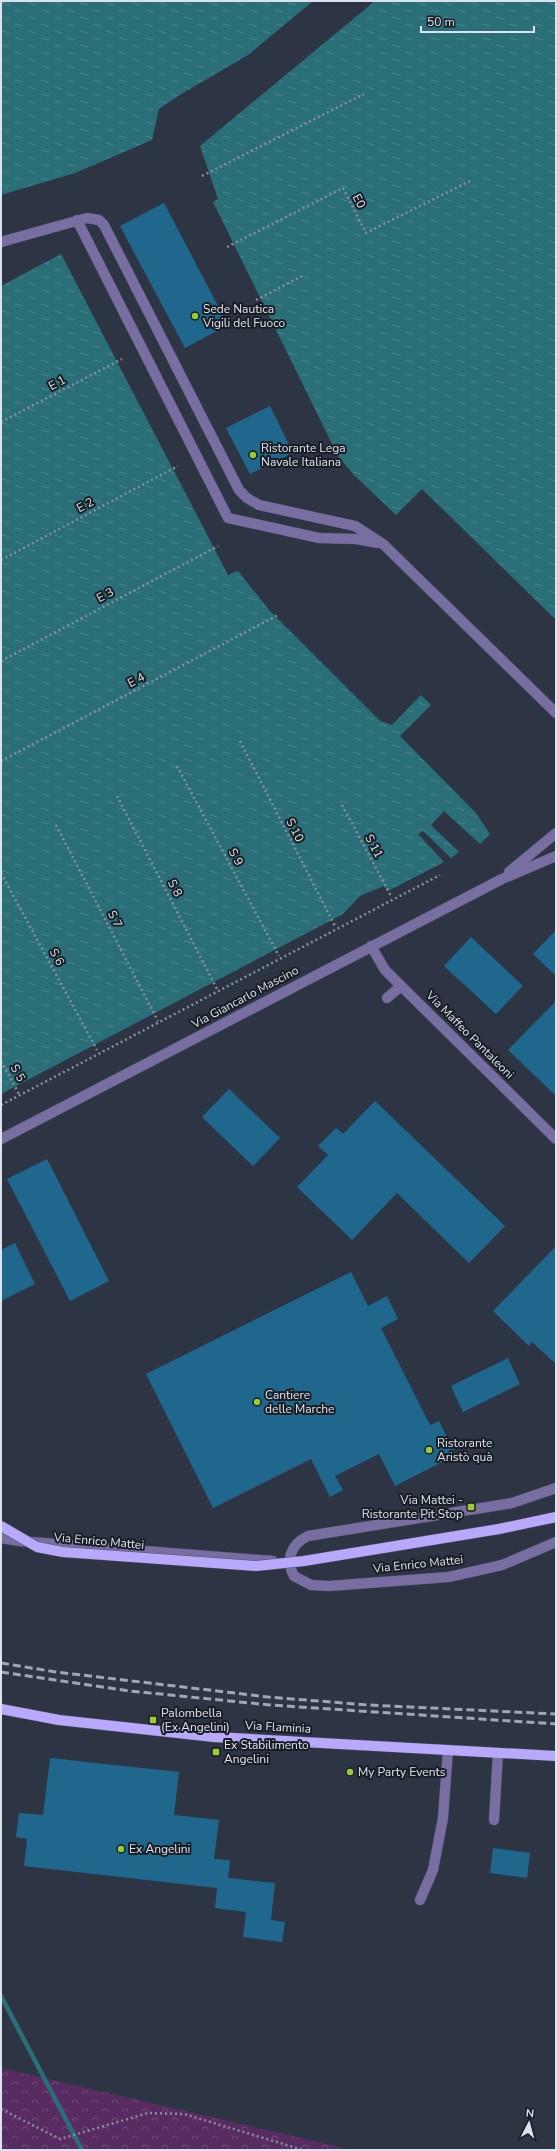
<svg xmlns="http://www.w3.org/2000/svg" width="557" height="2151" font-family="'Nunito Sans',sans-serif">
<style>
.park{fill:url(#park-crowns)}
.water{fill:url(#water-ripples)}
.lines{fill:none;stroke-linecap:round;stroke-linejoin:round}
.stream{stroke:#2a6e78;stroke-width:4.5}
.building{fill:#20678e}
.minor-casing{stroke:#495160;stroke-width:11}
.major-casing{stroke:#495160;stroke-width:11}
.path{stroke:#888f9c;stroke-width:2.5;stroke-dasharray:2 3;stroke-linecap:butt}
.minor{stroke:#786ea2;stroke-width:10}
.major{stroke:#b9a9fd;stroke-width:10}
.rail{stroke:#a0a7b3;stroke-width:3;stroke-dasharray:8 4;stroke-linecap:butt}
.major-bridge-casing{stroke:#495160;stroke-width:11;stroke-linecap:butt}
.major-bridge{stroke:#b9a9fd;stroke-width:10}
.poi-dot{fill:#99cb36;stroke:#191d24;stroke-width:1.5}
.labels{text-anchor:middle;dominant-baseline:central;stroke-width:4;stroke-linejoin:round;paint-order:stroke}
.street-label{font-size:12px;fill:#dde3ed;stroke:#191d24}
.poi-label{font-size:12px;fill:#dde3ed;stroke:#191d24;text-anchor:start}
</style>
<defs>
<pattern id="park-crowns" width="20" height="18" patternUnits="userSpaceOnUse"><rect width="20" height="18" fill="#582c62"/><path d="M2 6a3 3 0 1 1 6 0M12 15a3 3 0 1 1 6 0" fill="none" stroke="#704a79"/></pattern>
<pattern id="water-ripples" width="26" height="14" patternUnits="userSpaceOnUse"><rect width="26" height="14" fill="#2a6e78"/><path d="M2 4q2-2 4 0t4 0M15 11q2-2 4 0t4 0" fill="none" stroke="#48838c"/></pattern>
</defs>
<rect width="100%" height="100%" fill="#2d3545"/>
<path class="park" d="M1,2068L340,2147L347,2150H1Z"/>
<path class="water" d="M1,1H313L248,55L178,96L159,109L152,140L75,173L1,195Z
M375,1H556V620L422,489L396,515L354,475L338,456L213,202L218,199L200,146Z
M61,254L228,575L238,571L270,611L380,721L392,725L421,695L431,705L400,736L476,813L490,834L480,844L444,811L431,825L459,852L451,858L423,831L418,834L444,862L388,891L384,886L360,896L343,914L1,1094V286Z"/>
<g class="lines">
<path class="stream" d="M1,1996L82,2150"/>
</g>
<path class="building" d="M164,203L228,325L185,348L120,226Z
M270,406L293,453L250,474L226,428Z
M556,930V976L533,954Z
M471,937L523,986L496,1014L444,966Z
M556,1001V1096L508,1050Z
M229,1089L280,1138L253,1166L202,1117Z
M375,1101L505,1226L469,1263L397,1193L352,1240L297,1187L328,1155L318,1146L336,1128L343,1134Z
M47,1159L109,1281L70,1301L7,1179Z
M15,1243L35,1284L1,1301V1250Z
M556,1246V1364L532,1342L529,1346L493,1311Z
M351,1272L368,1306L387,1296L398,1319L381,1328L430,1425L439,1421L456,1455L395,1486L379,1454L335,1476L343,1490L330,1497L311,1459L213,1508L146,1374Z
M508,1358L520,1384L463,1412L451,1386Z
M50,1758L179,1772L174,1815L219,1820L214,1859L230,1860L228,1878L275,1883L271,1920L285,1922L282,1942L243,1937L246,1912L215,1908L217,1888L24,1866L27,1839L16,1837L19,1813L43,1815Z
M493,1848L530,1853L527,1878L490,1873Z"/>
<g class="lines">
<g class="minor-casing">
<path id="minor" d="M77,220L228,518L319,538L356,539L378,543
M1,242L87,218L99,220L104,225L239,490L247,498L259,505L355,526L383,544L556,713
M509,872L556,833
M371,946L385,970L556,1139
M387,998L401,986
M1,1139L502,879L556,856
M556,1488L512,1503L308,1536C291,1544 285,1560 294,1576L311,1585L329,1586L449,1577L502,1565L556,1542
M1,1538L19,1541L273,1561
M494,1820L498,1753
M420,1900L433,1870L443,1818L448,1750"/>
</g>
<g class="major-casing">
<path id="major" d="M1,1709L59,1720L214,1737L556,1756"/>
</g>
<path class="path" d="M202,176L364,94
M227,247L343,188L366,233L470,181
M256,300L302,276
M1,422L122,359
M1,560L178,466
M1,661L218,546
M240,741L335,926
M1,761L278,615
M177,766L279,956
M117,796L217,989
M342,805L391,896
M56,825L158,1021
M1,873L97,1050
M1,1061L19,1094
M1,1105L440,875
M1,2109L60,2139L148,2113L184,2114L303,2150"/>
<use href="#minor" class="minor"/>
<use href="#major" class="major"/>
<path class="rail" d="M1,1663L56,1672L268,1697L368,1705L556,1714
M1,1672L130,1691L270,1705L556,1724"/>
<g class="major-bridge-casing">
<path id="major-bridge" d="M1,1526L37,1547L63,1552L256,1566L304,1561L499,1529L556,1517"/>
</g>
<use href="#major-bridge" class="major-bridge"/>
</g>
<g class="poi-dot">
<circle cx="195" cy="316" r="4"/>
<circle cx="253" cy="455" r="4"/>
<circle cx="257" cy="1402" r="4"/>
<circle cx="429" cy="1450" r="4"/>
<rect x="467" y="1503" width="8" height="8" rx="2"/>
<rect x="149" y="1716" width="8" height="8" rx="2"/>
<rect x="212" y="1748" width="8" height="8" rx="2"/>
<circle cx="350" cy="1772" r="4"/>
<circle cx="121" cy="1849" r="4"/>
</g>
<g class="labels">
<g class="street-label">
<text transform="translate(359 201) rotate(63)">E0</text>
<text transform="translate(57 383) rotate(-28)">E 1</text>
<text transform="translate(85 505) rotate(-28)">E 2</text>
<text transform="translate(105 595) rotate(-28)">E 3</text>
<text transform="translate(136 680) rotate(-28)">E 4</text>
<text transform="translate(295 830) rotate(63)">S 10</text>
<text transform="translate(374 846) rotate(62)">S 11</text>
<text transform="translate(236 857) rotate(62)">S 9</text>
<text transform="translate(175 888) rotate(63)">S 8</text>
<text transform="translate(115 919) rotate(63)">S 7</text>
<text transform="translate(57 957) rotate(61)">S 6</text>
<text transform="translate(245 997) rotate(-28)">Via Giancarlo Mascino</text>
<text transform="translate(470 1035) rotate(45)">Via Maffeo Pantaleoni</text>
<text transform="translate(18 1073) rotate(62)">S 5</text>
<text transform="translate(99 1541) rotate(5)">Via Enrico Mattei</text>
<text transform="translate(418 1564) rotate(-6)">Via Enrico Mattei</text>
<text transform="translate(278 1727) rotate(3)">Via Flaminia</text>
</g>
<g class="poi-label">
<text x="203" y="309">Sede Nautica<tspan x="203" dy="14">Vigili del Fuoco</tspan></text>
<text x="261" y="448">Ristorante Lega<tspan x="261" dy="14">Navale Italiana</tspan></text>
<text x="265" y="1395">Cantiere<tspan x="265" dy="14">delle Marche</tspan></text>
<text x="437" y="1443">Ristorante<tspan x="437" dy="14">Aristò quà</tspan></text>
<text x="463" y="1500" text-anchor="end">Via Mattei -<tspan x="463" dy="14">Ristorante Pit Stop</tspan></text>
<text x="161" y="1713">Palombella<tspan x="161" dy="14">(Ex Angelini)</tspan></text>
<text x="224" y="1745">Ex Stabilimento<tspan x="224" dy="14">Angelini</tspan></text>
<text x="358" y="1772">My Party Events</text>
<text x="129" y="1849">Ex Angelini</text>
</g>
</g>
<rect width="557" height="2151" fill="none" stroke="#dde3ed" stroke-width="4"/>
<g transform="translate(529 2123) rotate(6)" stroke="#191d24" stroke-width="3" paint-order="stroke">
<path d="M0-3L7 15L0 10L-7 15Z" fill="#dde3ed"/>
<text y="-6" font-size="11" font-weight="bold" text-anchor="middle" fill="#dde3ed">N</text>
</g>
<path d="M421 26v6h113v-6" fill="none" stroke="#dde3ed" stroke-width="2"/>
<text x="427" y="26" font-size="12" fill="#dde3ed" stroke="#191d24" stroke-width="3" paint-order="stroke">50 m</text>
</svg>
